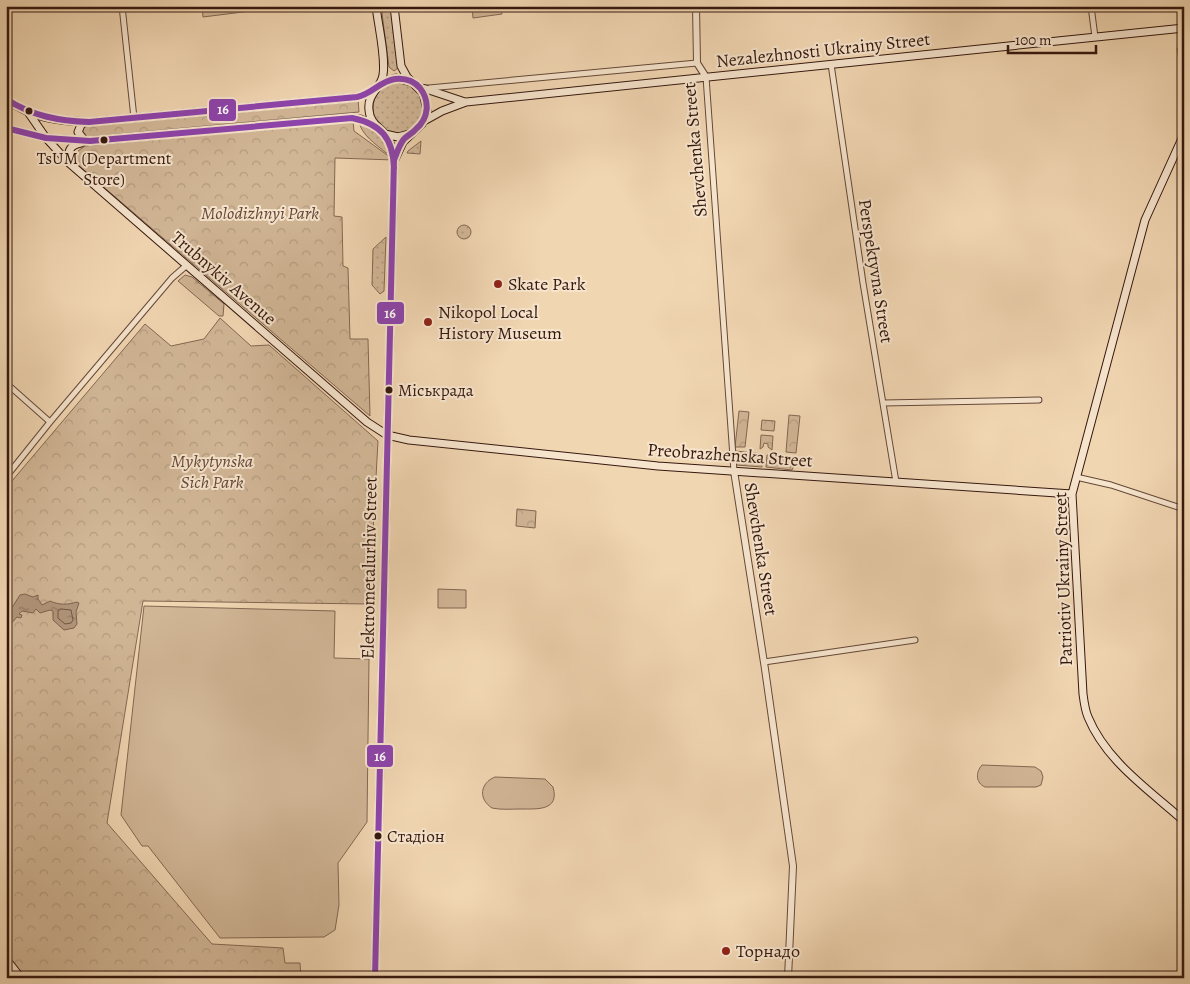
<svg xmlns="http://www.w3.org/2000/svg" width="1190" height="984" font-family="Alegreya,serif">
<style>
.grass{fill:url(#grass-dots);stroke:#836752}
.forest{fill:url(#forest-firs);stroke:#836752}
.park{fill:url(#park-crowns);stroke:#836752}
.pitch{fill:#d1b696;stroke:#836752}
.water{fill:url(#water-ripples);stroke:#7f634f}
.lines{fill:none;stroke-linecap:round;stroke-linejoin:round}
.shore{stroke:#735644;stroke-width:1}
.minor-casing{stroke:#644837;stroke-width:7}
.tertiary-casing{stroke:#644837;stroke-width:8}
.secondary-casing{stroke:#35180e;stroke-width:9}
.minor{stroke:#f6e4cd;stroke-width:5}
.tertiary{stroke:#f6e4cd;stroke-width:6}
.secondary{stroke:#f6e4cd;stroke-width:7}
.bus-1-casing{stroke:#f6e4cd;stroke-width:10}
.bus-1{stroke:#8e44ad;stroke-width:6}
.bus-dot{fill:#35180e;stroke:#f6e4cd;stroke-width:2}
.poi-dot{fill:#8f2418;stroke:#f6e4cd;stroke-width:2}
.labels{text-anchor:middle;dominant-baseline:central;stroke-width:4;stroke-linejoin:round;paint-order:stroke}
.bus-label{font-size:17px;fill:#35180e;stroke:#f6e4cd;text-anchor:start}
.street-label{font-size:18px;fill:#35180e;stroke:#f6e4cd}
.park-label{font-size:18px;font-style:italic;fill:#644737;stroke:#f6e4cd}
.poi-label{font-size:18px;fill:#35180e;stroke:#f6e4cd;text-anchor:start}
.line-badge{stroke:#f6e4cd;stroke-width:2}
.badge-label{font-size:14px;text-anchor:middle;font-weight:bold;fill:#fff}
</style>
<defs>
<pattern id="grass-dots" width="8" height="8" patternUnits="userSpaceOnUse" patternTransform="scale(1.25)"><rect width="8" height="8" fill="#d1b696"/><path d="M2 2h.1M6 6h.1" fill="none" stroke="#b49c80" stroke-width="1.8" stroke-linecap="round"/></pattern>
<pattern id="forest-firs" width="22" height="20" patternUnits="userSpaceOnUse" patternTransform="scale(1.25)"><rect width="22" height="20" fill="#d1b696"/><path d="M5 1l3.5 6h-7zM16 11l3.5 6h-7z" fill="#b49c80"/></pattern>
<pattern id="park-crowns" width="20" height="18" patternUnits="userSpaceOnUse" patternTransform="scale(1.25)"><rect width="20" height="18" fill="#d1b696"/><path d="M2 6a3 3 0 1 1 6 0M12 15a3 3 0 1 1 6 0" fill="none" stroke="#b49c80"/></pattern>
<pattern id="water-ripples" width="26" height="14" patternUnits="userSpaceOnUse" patternTransform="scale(1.25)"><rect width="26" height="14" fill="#b1957a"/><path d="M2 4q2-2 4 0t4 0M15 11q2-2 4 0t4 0" fill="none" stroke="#917962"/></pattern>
</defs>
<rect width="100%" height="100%" fill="#f1d6b2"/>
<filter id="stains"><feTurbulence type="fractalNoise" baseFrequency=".004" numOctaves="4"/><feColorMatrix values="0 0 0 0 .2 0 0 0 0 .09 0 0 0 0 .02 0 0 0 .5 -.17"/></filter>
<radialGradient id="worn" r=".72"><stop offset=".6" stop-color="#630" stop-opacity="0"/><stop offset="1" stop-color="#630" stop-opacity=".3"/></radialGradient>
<path class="grass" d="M381,6H391L398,68L394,71L389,67Z
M1184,39V65L1179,59L1177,49Z
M373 108a25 25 0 1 1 50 0a25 25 0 1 1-50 0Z
M359,121C370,127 387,140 389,153H386C376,144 361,135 359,121Z
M421,141L420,154L407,153L408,151Z
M457 232a7 7 0 1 1 14 0a7 7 0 1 1-14 0Z
M386,237L384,291L380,294L372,285L373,249Z"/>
<path class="forest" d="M185,275L192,277L224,304L223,316H219L178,281Z"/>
<path class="park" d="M358,99L359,112L85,137L82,135L81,129L84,126Z
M353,121L354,131L394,160L335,158L334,216L342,217L343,266L348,268L350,339H368L370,416L78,165L75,158L78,151L85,146Z
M220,318L251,346L269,345L378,441L369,604L143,601L107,823L212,944L283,948L285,963H300L301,978H26L6,953V488L145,324L171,346L204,339Z
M739,411L749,412L745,447H735Z
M789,415L800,416L796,453L786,452Z
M762,420L775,421L774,431L761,430Z
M761,435L773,436L772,450L768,447V444L764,443L763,447L760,449Z
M736,451L763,454L762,467L736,465Z
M767,455L795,457L794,466L792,470L766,467Z
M517,509L536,511L535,528L516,526Z"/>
<path class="pitch" d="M202,6H250L251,11L203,17Z
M472,6H501L502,14L473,18Z
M438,589L466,590V608H438Z
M144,606L335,611L334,658L369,659L367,822L338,863L339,905L335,930L324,937L220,938L148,846H142L121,815Z
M982,765L1035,767L1041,771L1043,777L1041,785L1036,787H985C976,783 975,773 982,765Z
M495,777L545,779L553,787C560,811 537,809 521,809C511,809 501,810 492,808C478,799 480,783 495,777Z"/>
<path class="water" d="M25,594L33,597L38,595V599L42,605L50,601C59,605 67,605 77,602L79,603L76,612L77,624L74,628L64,630L53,620V611L50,610L40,613L36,609L33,613L22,611L19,614L22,615L21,618L17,617L6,629V617L20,595Z"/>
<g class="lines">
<path class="shore" d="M61,609L71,610L73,620L71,623L65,624L58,618V611Z"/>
<g class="minor-casing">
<path id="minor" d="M122,6L134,118
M1091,6L1095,37
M831,64L863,283L896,482
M706,77L734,471
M429,88L697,63
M6,383L50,422
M883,403L1039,400
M6,477L50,422L172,278L187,265
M1076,477L1111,485L1184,509
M764,662L915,640"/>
</g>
<g class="tertiary-casing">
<path id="tertiary" d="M696,6L697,63L706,77
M734,471L765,669L793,866L788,978"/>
</g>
<g class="secondary-casing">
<path id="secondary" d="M394,6L401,66L407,77L423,93L427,110L422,124L403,142L395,159
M380,84L396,78L411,82
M420,88L426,89L465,102
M6,99C32,118 58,121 89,122L357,97L373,92
M28,112L46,138L68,162L367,422L387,435L409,440L658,466L1072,494
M424,121L442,111L466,102L1184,28
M6,128L46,138L90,141L347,118L360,119L374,125
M385,134L398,137L409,134
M1184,134L1145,220L1072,494L1083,694C1084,702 1085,710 1088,717C1106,761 1149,790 1184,821
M85,141L78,132L81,125L85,122
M68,162C68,152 69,145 81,143
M6,959L21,978
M375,978L394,160C393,152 391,141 385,134C378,126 370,123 369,110C367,93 381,89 383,75C386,57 378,25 376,6"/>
</g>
<use href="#minor" class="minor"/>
<use href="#tertiary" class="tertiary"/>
<use href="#secondary" class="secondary"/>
<g class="bus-1-casing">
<path id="bus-1" d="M6,99C32,116 59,121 89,122L357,97C372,94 380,81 395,79C404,78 413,80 420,88C430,101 429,118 416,129C413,133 408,135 404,139C399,145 397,153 394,160L375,978
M6,128L46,138L90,141L352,118C381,124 393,138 394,168"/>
</g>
<use href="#bus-1" class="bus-1"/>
</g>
<g class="bus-dot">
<circle cx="29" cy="111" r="4.5"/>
<circle cx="104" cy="140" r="4.5"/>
<circle cx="389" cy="390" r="4.5"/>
<circle cx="378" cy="836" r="4.5"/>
</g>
<g class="poi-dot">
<circle cx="498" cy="284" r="5"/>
<circle cx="428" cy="322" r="5"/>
<circle cx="726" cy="951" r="5"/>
</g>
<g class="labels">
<g class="bus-label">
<text x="104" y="158" text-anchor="middle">TsUM (Department<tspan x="104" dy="21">Store)</tspan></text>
<text x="398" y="390">Міськрада</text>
<text x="387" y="836">Стадіон</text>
</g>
<g class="street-label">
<text transform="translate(823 50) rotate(-6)">Nezalezhnosti Ukrainy Street</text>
<text transform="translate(695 150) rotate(-95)">Shevchenka Street</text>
<text transform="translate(876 271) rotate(81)">Perspektyvna Street</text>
<text transform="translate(224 278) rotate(41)">Trubnykiv Avenue</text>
<text transform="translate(730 455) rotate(4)">Preobrazhenska Street</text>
<text transform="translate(761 549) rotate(81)">Shevchenka Street</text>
<text transform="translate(369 568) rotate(-89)">Elektrometalurhiv Street</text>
<text transform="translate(1063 579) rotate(-92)">Patriotiv Ukrainy Street</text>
</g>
<g class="park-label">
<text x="260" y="213">Molodizhnyi Park</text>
<text x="212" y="461">Mykytynska<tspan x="212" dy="21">Sich Park</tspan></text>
</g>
<g class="poi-label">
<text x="508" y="284">Skate Park</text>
<text x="438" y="312">Nikopol Local<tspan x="438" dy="21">History Museum</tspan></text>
<text x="736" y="951">Торнадо</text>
</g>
</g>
<g class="line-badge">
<rect x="208" y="98" width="29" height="24" rx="5" fill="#8e44ad"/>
<rect x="376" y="301" width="29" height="24" rx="5" fill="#8e44ad"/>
<rect x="366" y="744" width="28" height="24" rx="5" fill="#8e44ad"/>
</g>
<g class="badge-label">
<text x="223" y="114">16</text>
<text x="390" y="318">16</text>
<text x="380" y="761">16</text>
</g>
<rect width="1190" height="984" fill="none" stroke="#f1d6b2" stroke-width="25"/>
<rect x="8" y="8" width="1175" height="969" fill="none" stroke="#35180e" stroke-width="2.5"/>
<rect x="12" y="12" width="1165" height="959" fill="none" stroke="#35180e"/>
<path d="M1008 45v8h88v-8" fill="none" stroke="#35180e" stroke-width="2.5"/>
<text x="1015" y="45" font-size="15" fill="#35180e" stroke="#f6e4cd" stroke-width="4" paint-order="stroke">100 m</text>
<rect width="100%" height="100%" filter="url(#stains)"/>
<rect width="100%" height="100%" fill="url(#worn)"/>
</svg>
